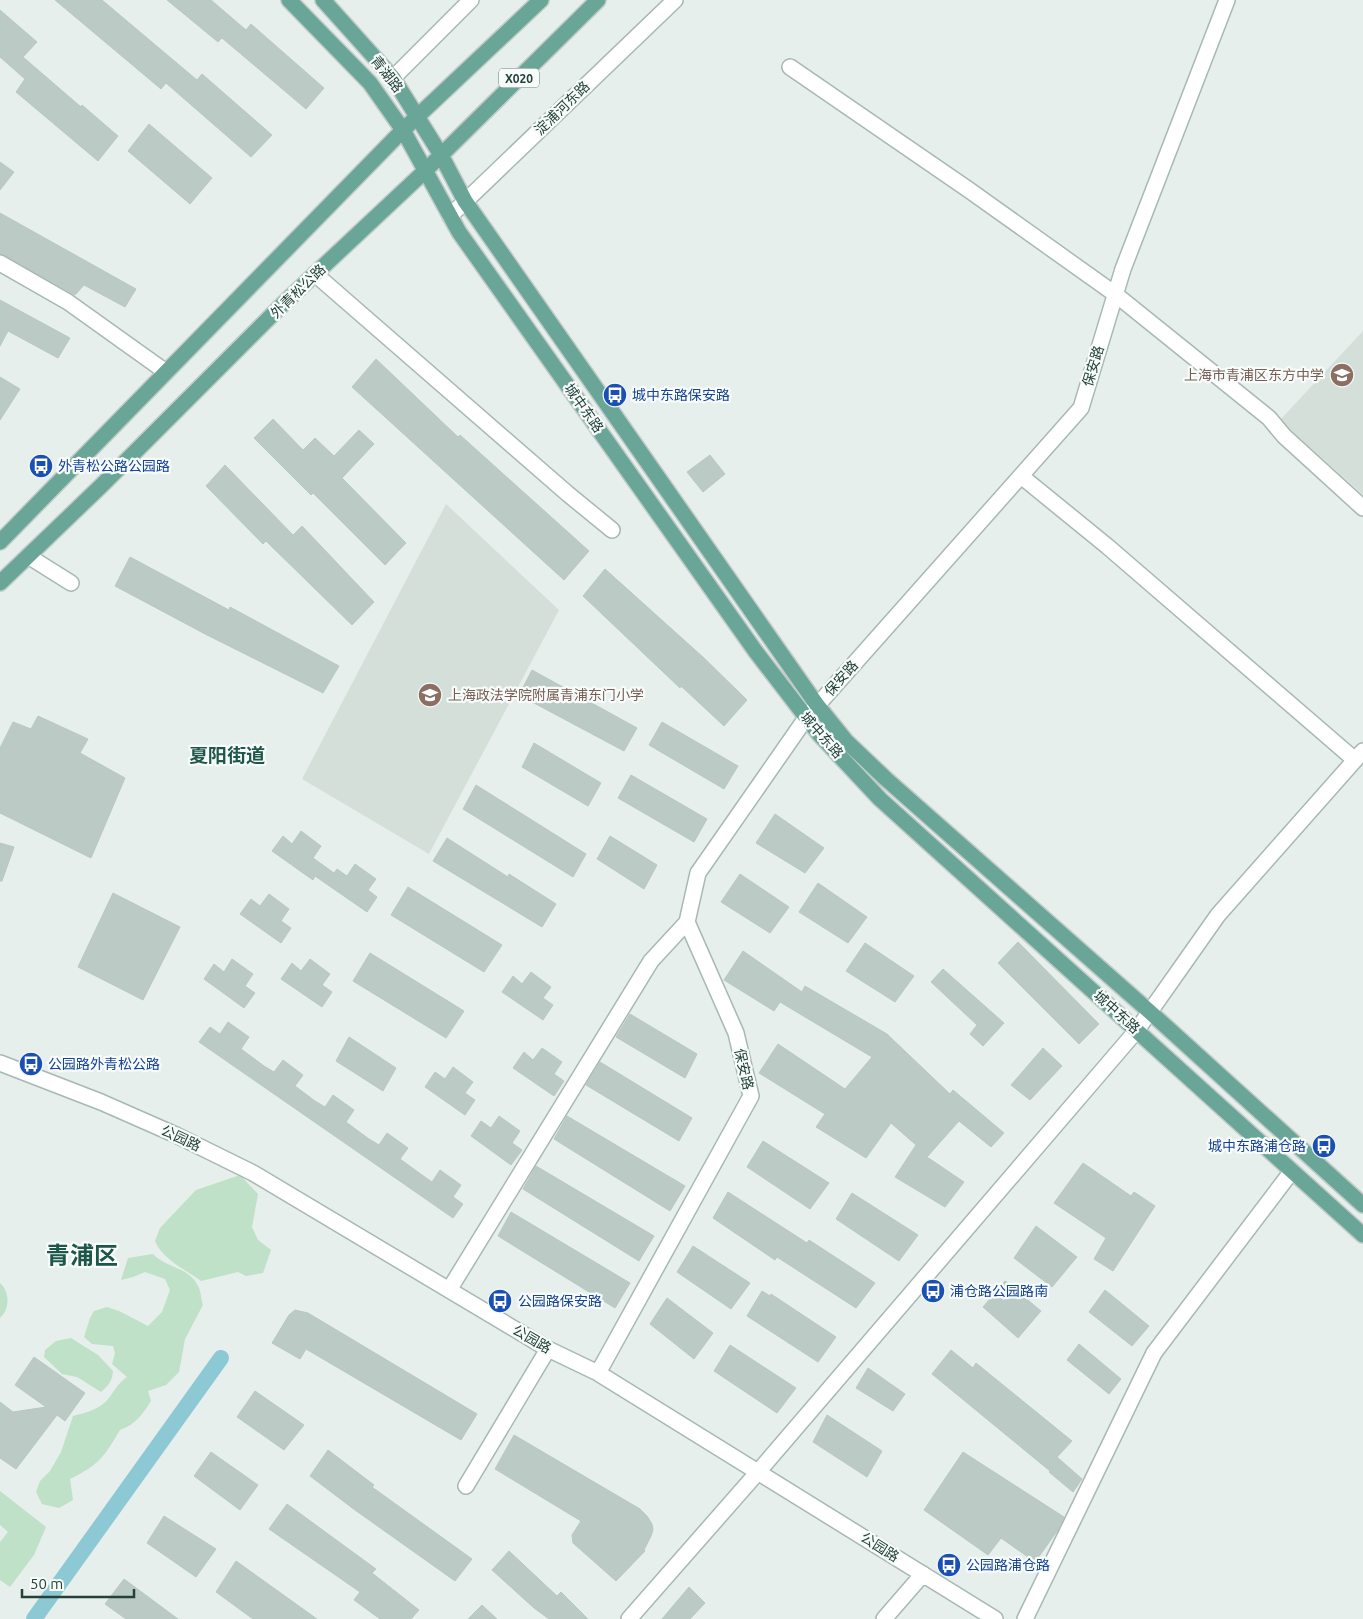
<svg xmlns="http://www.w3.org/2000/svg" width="1363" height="1619" font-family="Ubuntu,'Noto Sans SC',sans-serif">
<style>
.built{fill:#d4dfda}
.green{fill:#bee1c8}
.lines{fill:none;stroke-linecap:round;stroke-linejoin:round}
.canal{stroke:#8dc9d5;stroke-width:16}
.building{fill:#bbcac4;stroke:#b8c9c2}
.minor-casing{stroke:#a8b8b2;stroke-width:18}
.major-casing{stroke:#c1cac8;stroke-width:18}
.minor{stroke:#fff;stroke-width:15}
.major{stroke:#69a697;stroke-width:15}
.labels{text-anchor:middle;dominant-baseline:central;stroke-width:4.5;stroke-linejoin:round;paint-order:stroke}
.shield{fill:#f7fbf9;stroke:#637a73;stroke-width:1}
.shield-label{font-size:12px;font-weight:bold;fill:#23423a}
.street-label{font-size:14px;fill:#23423a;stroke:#f7fbf9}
.education-label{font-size:14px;fill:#785e54;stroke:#f7fbf9;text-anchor:end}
.transit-label{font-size:14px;fill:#164399;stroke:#f7fbf9;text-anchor:start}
.district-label{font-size:19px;font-weight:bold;fill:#1e5649;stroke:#f7fbf9}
.town-label{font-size:24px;font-weight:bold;fill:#1e5649;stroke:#f7fbf9}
</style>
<rect width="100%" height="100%" fill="#e6efeb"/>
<path class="built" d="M1363,331V495L1280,420Z
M446,504L559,610L429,854L302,779Z"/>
<path class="green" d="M240,1175L258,1194L252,1227L258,1240L271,1250L263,1273L246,1276L238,1272L201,1281C186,1270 162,1259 155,1241L160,1228L196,1190Z
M153,1254C166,1268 189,1267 198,1286C201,1291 201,1299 203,1305L185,1339L179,1372L166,1385L148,1391L151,1401C143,1414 135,1425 120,1430C104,1457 99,1465 70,1479L73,1500L59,1508L42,1504L36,1492L40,1481L50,1471L61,1452L73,1416C85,1413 101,1409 109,1398C115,1390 118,1383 127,1377L112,1364L115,1353L113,1346L92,1344L84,1337L90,1318L94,1311L107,1307L119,1311L148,1326L162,1312L170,1290L165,1279L145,1272L133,1277L121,1280L128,1258Z
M0,1283C10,1292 10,1309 0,1318Z
M71,1338L98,1355L113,1371C112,1381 109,1385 101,1392L77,1377L62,1374L44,1357L45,1350L56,1341Z
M0,1491L46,1527L34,1555L10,1587L0,1580V1542L8,1532L0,1525Z"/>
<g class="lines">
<path class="canal" d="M34,1619L221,1358"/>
</g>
<path class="building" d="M55,0H102L197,80L202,74L272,135L251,157L166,83L161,89Z
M167,0H211L246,30L251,24L324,88L306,109L222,38L218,42Z
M0,10L37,42L23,57L81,107L82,105L118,136L98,161L16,92L25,79L0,57Z
M149,124L212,178L190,204L128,151Z
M0,162L14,172L0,190Z
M0,213L136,289L125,307L84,285L75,295L0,254Z
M0,300L70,338L58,358L8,331L0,346Z
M376,359L458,437L460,435L589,551L564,580L352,387Z
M0,377L20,389L0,420Z
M273,419L303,450L315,438L334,456L359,430L374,444L342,478L406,543L385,565L313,493L311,495L254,438Z
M710,455L725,474L703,492L687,472Z
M225,465L293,535L302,526L374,602L352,625L266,541L263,544L206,486Z
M130,557L229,610L230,607L339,666L323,693L207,635L115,586Z
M605,569L704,658L747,700L724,726L681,686L680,688L583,596Z
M532,670L637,728L624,751L519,695Z
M38,716L88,739L80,753L125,778L91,858L0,813V748L13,722L31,729Z
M662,722L738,766L724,789L649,745Z
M534,743L601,783L588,806L522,767Z
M631,775L707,819L694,842L618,798Z
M476,785L586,854L573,877L463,809Z
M775,814L824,848L805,873L756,843Z
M301,831L321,846L313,858L334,873L337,869L347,876L355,864L376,879L368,890L377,897L367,912L315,876L313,880L272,851L283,836L292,844Z
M610,836L657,865L644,889L597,859Z
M447,838L508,877L509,874L556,904L542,927L433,861Z
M0,843L14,847L2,881H0Z
M740,874L789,907L770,933L721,902Z
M818,883L867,917L848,943L799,912Z
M408,887L502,945L484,972L391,915Z
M113,893L180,927L143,1000L78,967Z
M269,894L289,909L281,921L291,928L281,943L240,914L251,899L260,906Z
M1018,942L1099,1024L1079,1044L998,963Z
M865,943L914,976L895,1002L846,971Z
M743,951L802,992L805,986L887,1034L950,1094L953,1090L1004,1133L991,1147L959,1121L927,1157L964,1182L945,1207L895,1177L916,1145L891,1123L866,1158L816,1127L825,1114L759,1073L778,1044L845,1089L872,1057L780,1002L774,1011L724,980Z
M370,953L464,1011L446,1038L353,981Z
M232,959L253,974L245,986L255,993L244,1008L204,979L214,964L224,972Z
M310,959L330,974L322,985L332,992L322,1007L281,979L292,963L301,971Z
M943,969L1004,1023L983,1046L970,1034L977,1025L931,982Z
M531,972L551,987L543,998L553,1005L543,1020L502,992L513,976L522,984Z
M630,1014L697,1054L685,1078L616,1037Z
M228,1022L249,1037L241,1049L264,1066L274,1072L283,1060L303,1075L295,1086L315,1101L325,1107L333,1095L354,1110L346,1122L369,1139L379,1145L387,1133L408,1148L400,1159L422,1175L432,1182L440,1170L461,1185L453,1197L463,1204L453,1218L199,1042L210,1027L220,1034Z
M349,1037L396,1068L383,1091L336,1061Z
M542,1048L562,1062L554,1074L564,1081L554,1096L513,1068L524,1052L533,1060Z
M1043,1048L1062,1066L1030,1100L1011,1085Z
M600,1062L692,1118L679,1141L586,1085Z
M453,1067L473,1082L465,1093L475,1100L465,1115L425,1087L435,1072L445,1079Z
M499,1116L520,1131L512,1143L522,1150L511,1165L471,1136L481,1121L491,1128Z
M567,1116L685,1186L670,1211L554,1139Z
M763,1141L829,1183L810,1209L747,1167Z
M1083,1163L1131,1196L1134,1192L1155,1206L1113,1271L1094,1259L1106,1238L1054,1203Z
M536,1166L654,1236L639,1261L523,1189Z
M728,1192L807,1243L809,1240L875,1283L856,1308L777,1257L775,1260L713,1218Z
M852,1193L918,1235L899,1261L836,1219Z
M511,1212L630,1283L615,1308L498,1236Z
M1036,1226L1077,1257L1052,1287L1014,1258Z
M693,1246L750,1283L731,1309L677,1272Z
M1005,1281L1041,1311L1018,1338L983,1307Z
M1105,1290L1149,1326L1132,1346L1089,1312Z
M762,1291L770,1296L771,1294L836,1337L818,1362L747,1316Z
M667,1298L713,1333L694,1359L650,1324Z
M295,1310L308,1313L477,1414L461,1440L306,1349L300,1359L272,1343L289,1315Z
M1079,1344L1121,1379L1109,1394L1067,1360Z
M730,1345L796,1388L777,1413L714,1371Z
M951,1350L973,1368L976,1363L1072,1441L1057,1457L1082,1479L1073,1492L1049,1472L1050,1471L932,1374Z
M34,1357L85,1393L65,1421L57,1415L16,1469L0,1458V1402L13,1412L46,1407L15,1385Z
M868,1368L905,1394L893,1411L856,1388Z
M255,1391L304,1425L284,1450L237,1417Z
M827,1415L882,1451L867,1477L813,1442Z
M514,1435L640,1509L647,1516L652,1524L653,1530L651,1536L644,1550L645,1551L616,1581L573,1543L572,1535L581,1521L495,1469Z
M328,1450L374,1485L372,1487L472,1559L455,1581L355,1510L310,1476Z
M211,1452L258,1485L240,1510L194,1476Z
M963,1452L1064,1517L1058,1530L1035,1562L1001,1538L988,1555L924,1510Z
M287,1504L376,1569L372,1573L419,1610L411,1619H380L354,1600L360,1592L269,1529Z
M164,1516L216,1549L196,1577L147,1543Z
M509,1551L557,1596L561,1592L588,1619H549L534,1608L492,1570Z
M236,1561L317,1619H253L216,1592Z
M124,1579L178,1619H126L105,1604Z
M689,1587L705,1603L690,1619H662Z
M482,1605L497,1619H468Z"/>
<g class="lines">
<g class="minor-casing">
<path id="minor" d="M790,67L969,190L1115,294L1269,418L1284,436L1363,508
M393,78L471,0
M450,216L675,0
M0,263L68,302L166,372
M315,274L568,494L612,530
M1021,476L1107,546L1355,760
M28,556L71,583
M0,1063L101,1102L176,1135L253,1173L548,1349L598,1373L995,1619
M449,1290L651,961L687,922
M598,1373L751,1096L736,1033L687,922L698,873L806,718L1081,408L1123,269L1227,0
M466,1486L548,1349
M629,1619L758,1472L1137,1030L1218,915L1363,751
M884,1619L923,1574
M1025,1619L1154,1353L1292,1171"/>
</g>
<g class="major-casing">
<path id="major" d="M289,0L370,83L403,130L459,232L756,652L819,734L880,799L1363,1235
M323,0L393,78L441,155L465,201L817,705L846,741L886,779L1150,1012L1363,1205
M0,542L403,130L541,0
M0,583L101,486L283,304L425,171L598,0"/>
</g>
<use href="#minor" class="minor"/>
<use href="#major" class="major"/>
</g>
<defs>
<g id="school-disc" transform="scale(1.25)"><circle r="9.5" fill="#8d6e63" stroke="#f7fbf9"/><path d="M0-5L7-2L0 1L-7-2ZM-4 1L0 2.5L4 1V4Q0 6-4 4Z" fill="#fff"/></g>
<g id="bus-disc" transform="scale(1.25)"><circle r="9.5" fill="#1a4fb4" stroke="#f7fbf9"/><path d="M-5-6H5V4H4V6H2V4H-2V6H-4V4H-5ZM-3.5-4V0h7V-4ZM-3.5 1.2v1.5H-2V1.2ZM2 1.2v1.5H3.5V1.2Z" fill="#fff"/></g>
</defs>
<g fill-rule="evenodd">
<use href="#school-disc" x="1342" y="375"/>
<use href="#bus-disc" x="615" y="395"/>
<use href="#bus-disc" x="41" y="466"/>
<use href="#school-disc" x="430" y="695"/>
<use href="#bus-disc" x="31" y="1064"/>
<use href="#bus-disc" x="1324" y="1146"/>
<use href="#bus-disc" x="933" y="1291"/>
<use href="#bus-disc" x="500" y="1301"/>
<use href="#bus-disc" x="949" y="1565"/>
</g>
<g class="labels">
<rect class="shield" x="499" y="68.5" width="40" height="19" rx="4"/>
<g class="shield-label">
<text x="519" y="78">X020</text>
</g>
<g class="street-label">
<text transform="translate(387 74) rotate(52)">青湖路</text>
<text transform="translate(562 108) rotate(-44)">淀浦河东路</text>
<text transform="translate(298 291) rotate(-44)">外青松公路</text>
<text transform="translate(1093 366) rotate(-73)">保安路</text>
<text transform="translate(584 408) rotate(55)">城中东路</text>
<text transform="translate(841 678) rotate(-48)">保安路</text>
<text transform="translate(822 735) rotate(49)">城中东路</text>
<text transform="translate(1117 1012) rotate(42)">城中东路</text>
<text transform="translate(744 1069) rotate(77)">保安路</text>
<text transform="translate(181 1138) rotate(25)">公园路</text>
<text transform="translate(532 1339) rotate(30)">公园路</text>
<text transform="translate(880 1547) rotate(32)">公园路</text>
</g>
<g class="education-label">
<text x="1324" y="375">上海市青浦区东方中学</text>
<text x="448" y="695" text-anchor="start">上海政法学院附属青浦东门小学</text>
</g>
<g class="transit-label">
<text x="632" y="395">城中东路保安路</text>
<text x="58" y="466">外青松公路公园路</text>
<text x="48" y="1064">公园路外青松公路</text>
<text x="1306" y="1146" text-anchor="end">城中东路浦仓路</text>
<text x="950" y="1291">浦仓路公园路南</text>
<text x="518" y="1301">公园路保安路</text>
<text x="966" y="1565">公园路浦仓路</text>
</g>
<g class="district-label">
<text x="227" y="755">夏阳街道</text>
</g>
<g class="town-label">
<text x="82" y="1255">青浦区</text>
</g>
</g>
<path d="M22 1589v8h112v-8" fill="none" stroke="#23423a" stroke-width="2.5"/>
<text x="30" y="1589" font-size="15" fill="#23423a" stroke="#f7fbf9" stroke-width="4" paint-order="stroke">50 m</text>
</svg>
